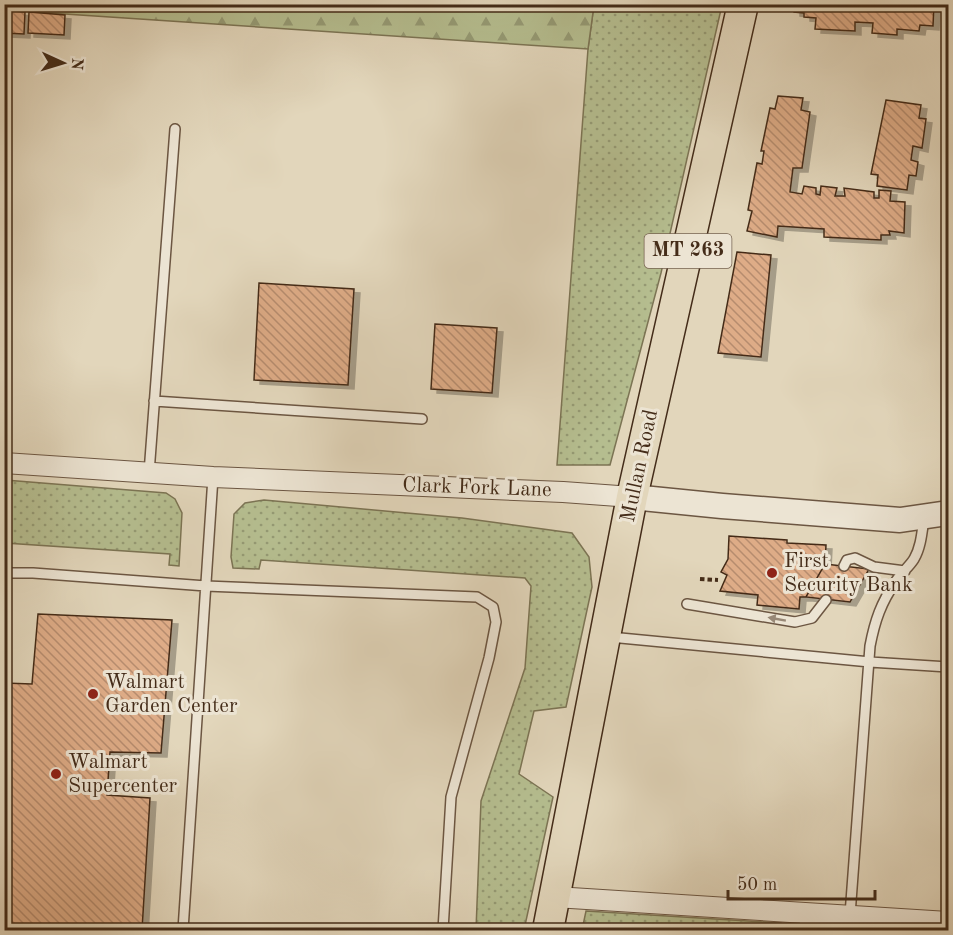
<svg xmlns="http://www.w3.org/2000/svg" width="953" height="935" font-family="'Old Standard TT',serif">
<style>
.grass{fill:url(#grass-dots);stroke:#7c7454;stroke-width:1.5}
.forest{fill:url(#forest-firs);stroke:#7c7454;stroke-width:1.5}
.building{fill:url(#building-back-hatch);stroke:#442c19;stroke-width:1.5;filter:url(#shadow)}
.lines{fill:none;stroke-linecap:round;stroke-linejoin:round}
.service-casing{stroke:#6c5642;stroke-width:12}
.minor-casing{stroke:#6c5642;stroke-width:22}
.tertiary-casing{stroke:#6c5642;stroke-width:27}
.primary-casing{stroke:#442c19;stroke-width:33}
.path{stroke:#442c19;stroke-width:4;stroke-dasharray:4.5 3;stroke-linecap:butt}
.service{stroke:#ece4d3;stroke-width:9}
.minor{stroke:#ece4d3;stroke-width:20}
.tertiary{stroke:#ece4d3;stroke-width:24}
.primary{stroke:#e2d6bb;stroke-width:30}
.oneway{fill:#988876}
.poi-dot{fill:#8f2418;stroke:#ece4d3;stroke-width:2}
.labels{text-anchor:middle;dominant-baseline:central;stroke-width:6;stroke-linejoin:round;paint-order:stroke}
.shield{fill:#ece4d3;stroke:#766351;stroke-width:1.5}
.shield-label{font-size:20px;font-weight:bold;fill:#442c19}
.street-label{font-size:21px;fill:#442c19;stroke:#ece4d3}
.poi-label{font-size:21px;fill:#442c19;stroke:#ece4d3;text-anchor:start}
</style>
<defs>
<pattern id="grass-dots" width="8" height="8" patternUnits="userSpaceOnUse" patternTransform="scale(1.5)"><rect width="8" height="8" fill="#b5bd8f"/><path d="M2 2h.1M6 6h.1" fill="none" stroke="#959a74" stroke-width="1.8" stroke-linecap="round"/></pattern>
<pattern id="forest-firs" width="22" height="20" patternUnits="userSpaceOnUse" patternTransform="scale(1.5)"><rect width="22" height="20" fill="#b5bd8f"/><path d="M5 1l3.5 6h-7zM16 11l3.5 6h-7z" fill="#959a74"/></pattern>
<pattern id="building-back-hatch" width="6" height="6" patternUnits="userSpaceOnUse" patternTransform="scale(1.5)"><rect width="6" height="6" fill="#deac87"/><path d="M-1 5l2 2M0 0l6 6M5-1l2 2" fill="none" stroke="#b68c6e"/></pattern>
<filter id="shadow"><feDropShadow dx="6" dy="4" stdDeviation="0" flood-color="#0004"/></filter>
</defs>
<rect width="100%" height="100%" fill="#e2d6bb"/>
<filter id="stains"><feTurbulence type="fractalNoise" baseFrequency=".00333" numOctaves="4"/><feColorMatrix values="0 0 0 0 .2 0 0 0 0 .09 0 0 0 0 .02 0 0 0 .5 -.17"/></filter>
<radialGradient id="worn" r=".72"><stop offset=".6" stop-color="#630" stop-opacity="0"/><stop offset="1" stop-color="#630" stop-opacity=".3"/></radialGradient>
<path class="grass" d="M594,5H722L661,273L610,465H557L588,49Z
M5,480L166,493L175,499L182,513L179,566L169,565L170,554L5,543Z
M264,500L462,518L572,533L589,557L592,587L566,707L534,711L519,774L553,797L524,930H476L481,801L525,668L531,586L525,578L261,560L259,569L233,568L231,557L234,514L245,503Z
M586,911L781,923L790,930H582Z"/>
<path class="forest" d="M4,5L5,4L594,5L588,49L5,10Z"/>
<path class="building" d="M794,4H934L933,26L920,25L919,31L897,29V35L872,33L873,23L855,22V31L815,29L816,18L804,17V13L794,12Z
M4,10L25,12L24,34L4,33Z
M29,12L65,15L64,35L28,33Z
M778,96L803,98L801,110L810,112L802,168H793L790,192L802,194L804,186L816,188V194L820,195L821,186L837,188L835,196H845L844,188L874,192V198H879V190L891,191L890,201L905,202L904,233L889,231L890,235H881V240L824,237V229L778,226L777,237L747,231L752,211L748,210L757,163L762,164L764,151H761L770,108L775,109Z
M886,100L921,105L919,118L926,119L922,148L913,146L911,160L918,162L916,176L909,175L907,190L877,186L878,175L871,174Z
M737,252L771,255L761,357L718,353Z
M259,283L354,289L348,385L254,380Z
M435,324L497,328L492,393L431,389Z
M729,536L787,540V543L826,545L825,564L806,597H800L799,609L757,605L758,595L720,591L727,575L721,572L728,559Z
M825,564L869,569L850,602L806,597Z
M38,614L172,620L161,753L110,752L107,795L150,798L142,930H4V683L32,684Z"/>
<g class="lines">
<g class="service-casing">
<path id="service" d="M154,401L422,419
M149,473L175,129
M844,566L847,560L855,558L874,567L905,571
M4,573H33L206,586L477,597L493,607L496,622L489,658L451,797L443,930
M687,604L795,622L812,618L826,600
M610,637L870,662L948,667
M850,915L870,646C875,620 881,603 896,581C901,573 909,567 914,559C921,547 922,532 924,518
M183,930L213,477
M804,930L805,912"/>
</g>
<g class="minor-casing">
<path id="minor" d="M4,463L213,477L563,492L632,497
M555,897L948,922"/>
</g>
<g class="tertiary-casing">
<path id="tertiary" d="M632,497L722,506L900,520L948,513"/>
</g>
<g class="primary-casing">
<path id="primary" d="M548,930L632,497L743,4"/>
</g>
<path class="path" d="M700,579L718,580"/>
<use href="#service" class="service"/>
<use href="#minor" class="minor"/>
<use href="#tertiary" class="tertiary"/>
<use href="#primary" class="primary"/>
</g>
<defs><path id="oneway-solid" d="M-6-.8H1V-3.2L6.5 0L1 3.2V.8H-6Z" transform="scale(1.5)"/></defs>
<use class="oneway" href="#oneway-solid" transform="translate(777 619) rotate(-170)"/>
<g class="poi-dot">
<circle cx="772" cy="573" r="6"/>
<circle cx="93" cy="694" r="6"/>
<circle cx="56" cy="774" r="6"/>
</g>
<g class="labels">
<rect class="shield" x="644.5" y="234" width="87" height="34" rx="4.5"/>
<g class="shield-label">
<text x="688" y="251">MT 263</text>
</g>
<g class="street-label">
<text transform="translate(640 466) rotate(-78)">Mullan Road</text>
<text transform="translate(477 488) rotate(2)">Clark Fork Lane</text>
</g>
<g class="poi-label">
<text x="784" y="561">First<tspan x="784" dy="24">Security Bank</tspan></text>
<text x="105" y="682">Walmart<tspan x="105" dy="24">Garden Center</tspan></text>
<text x="68" y="762">Walmart<tspan x="68" dy="24">Supercenter</tspan></text>
</g>
</g>
<rect width="953" height="935" fill="none" stroke="#e2d6bb" stroke-width="24"/>
<rect x="6" y="6" width="941" height="923" fill="none" stroke="#442c19" stroke-width="3"/>
<rect x="12" y="12" width="929" height="911" fill="none" stroke="#442c19" stroke-width="1.5"/>
<g transform="translate(63 63) rotate(94)" stroke="#ece4d3" stroke-width="4.5" paint-order="stroke">
<path d="M0-4.5L10 22L0 15L-10 22Z" fill="#442c19"/>
<text y="-9" font-size="16" font-weight="bold" text-anchor="middle" fill="#442c19">N</text>
</g>
<path d="M728 890v9h147v-9" fill="none" stroke="#442c19" stroke-width="3"/>
<text x="737" y="890" font-size="18" fill="#442c19" stroke="#ece4d3" stroke-width="4.5" paint-order="stroke">50 m</text>
<rect width="100%" height="100%" filter="url(#stains)"/>
<rect width="100%" height="100%" fill="url(#worn)"/>
</svg>
